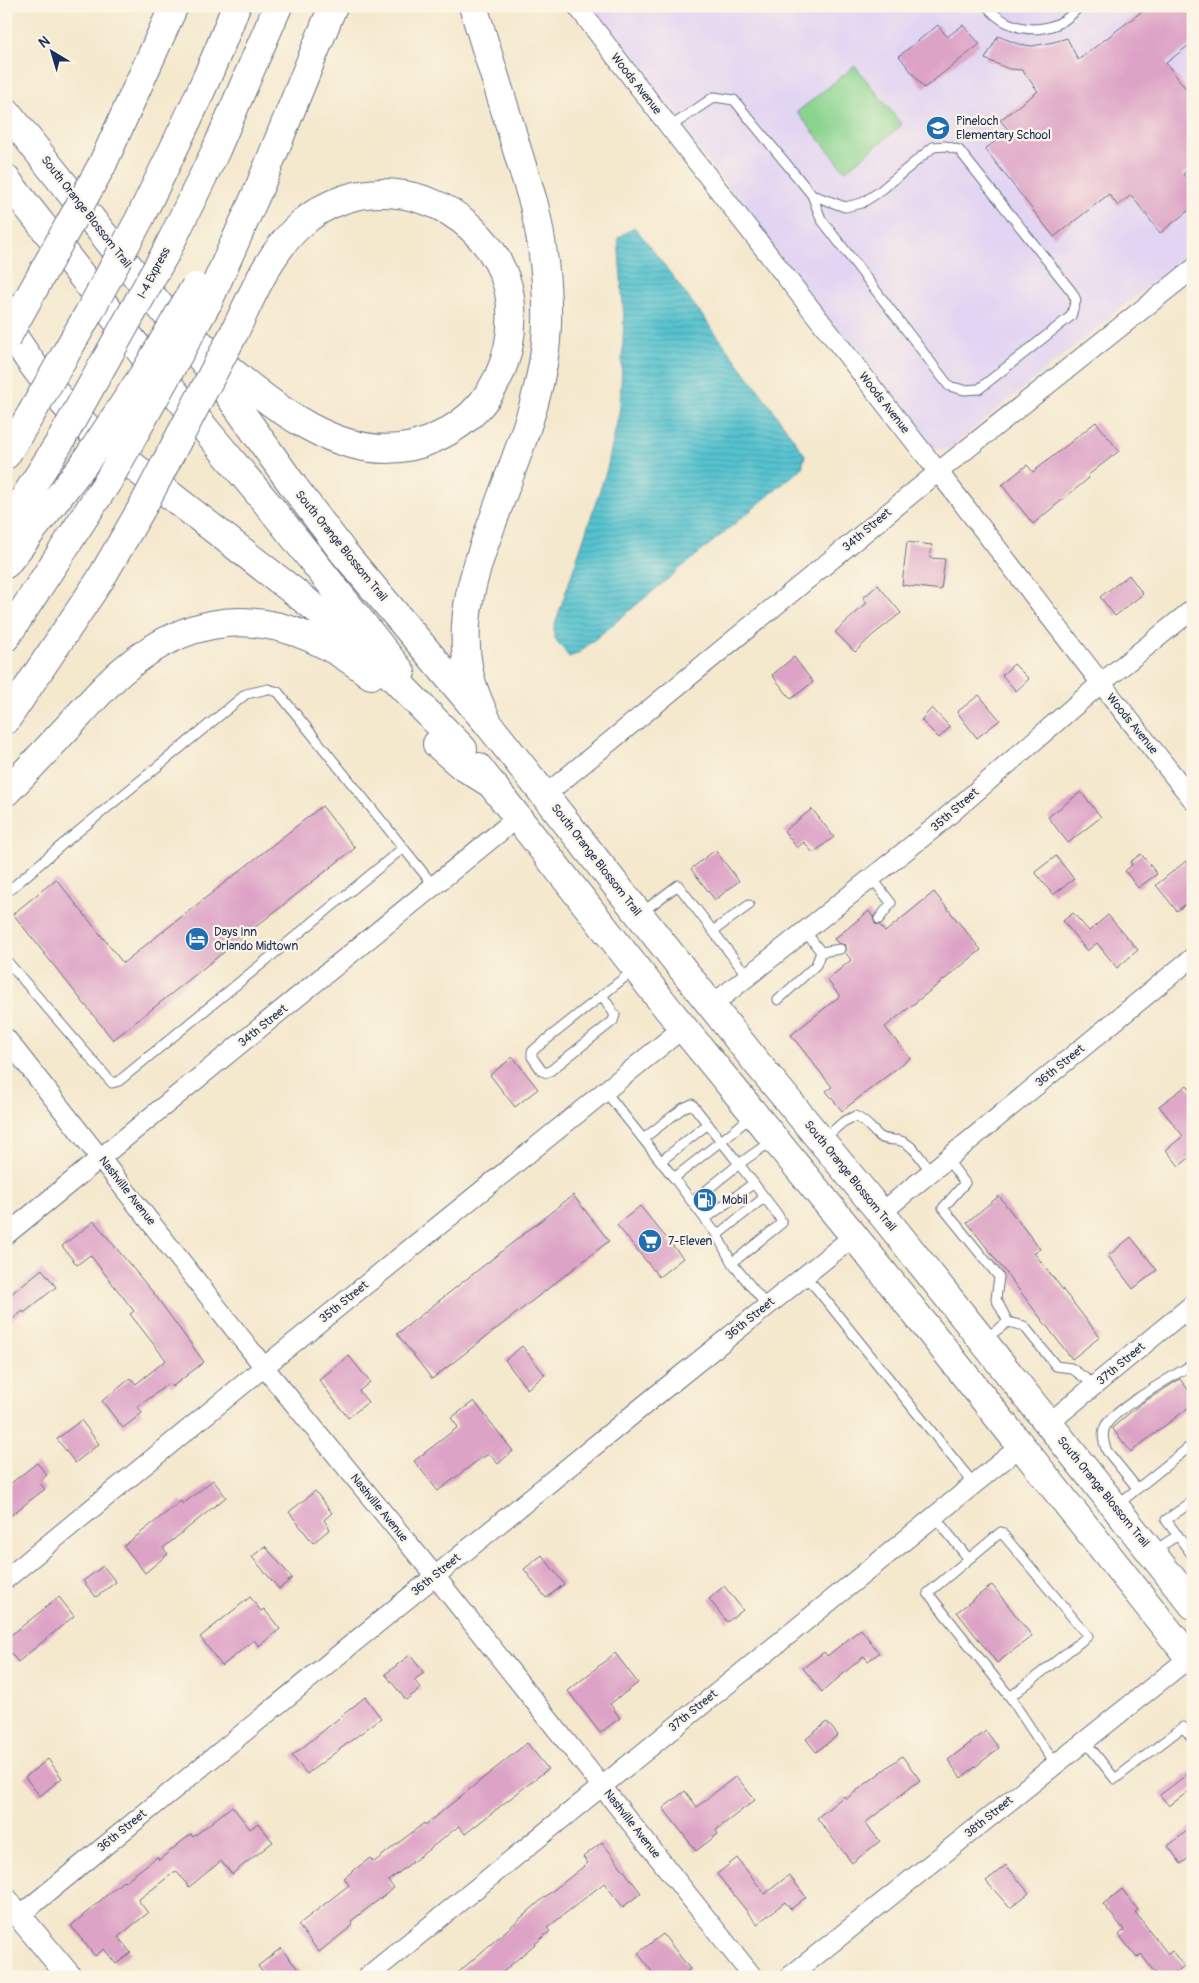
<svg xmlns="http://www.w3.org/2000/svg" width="1199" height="1983" font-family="Pangolin,sans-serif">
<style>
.built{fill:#e2d4f3}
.pitch{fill:#8ad490;stroke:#528277}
.water{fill:url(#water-rules);stroke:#387996}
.building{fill:#dda3c6}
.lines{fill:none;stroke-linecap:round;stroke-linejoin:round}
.service-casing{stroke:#677085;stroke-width:11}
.minor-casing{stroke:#677085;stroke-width:21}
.tertiary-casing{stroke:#677085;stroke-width:26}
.primary-casing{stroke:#677085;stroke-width:30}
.motorway-casing{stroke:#677085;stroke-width:30}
.service{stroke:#fff;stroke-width:9}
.minor{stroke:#fff;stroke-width:19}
.tertiary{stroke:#fff;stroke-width:24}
.primary{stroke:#fff;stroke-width:28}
.motorway{stroke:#fff;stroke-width:28}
.motorway-bridge-casing{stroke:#677085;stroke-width:30;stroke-linecap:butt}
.motorway-bridge{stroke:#fff;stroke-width:28}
.labels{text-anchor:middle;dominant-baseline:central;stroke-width:4.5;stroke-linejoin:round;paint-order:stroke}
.street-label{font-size:12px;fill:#1b2f5e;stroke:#fcf5e5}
.poi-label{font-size:12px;fill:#1b2f5e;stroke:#fcf5e5;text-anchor:start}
</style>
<defs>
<pattern id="water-rules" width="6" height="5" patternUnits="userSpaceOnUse" patternTransform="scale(1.25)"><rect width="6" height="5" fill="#56c3cf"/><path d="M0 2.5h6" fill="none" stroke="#469fab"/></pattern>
</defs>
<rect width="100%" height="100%" fill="#fcf5e5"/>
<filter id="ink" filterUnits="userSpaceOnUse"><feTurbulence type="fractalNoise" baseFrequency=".02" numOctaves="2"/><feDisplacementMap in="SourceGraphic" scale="10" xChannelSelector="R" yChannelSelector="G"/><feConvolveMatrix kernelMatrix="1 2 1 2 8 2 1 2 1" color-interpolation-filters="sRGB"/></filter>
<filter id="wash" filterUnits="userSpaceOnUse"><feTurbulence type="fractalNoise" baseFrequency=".0096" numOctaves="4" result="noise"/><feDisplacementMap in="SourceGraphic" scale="20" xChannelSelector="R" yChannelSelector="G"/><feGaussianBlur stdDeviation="1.12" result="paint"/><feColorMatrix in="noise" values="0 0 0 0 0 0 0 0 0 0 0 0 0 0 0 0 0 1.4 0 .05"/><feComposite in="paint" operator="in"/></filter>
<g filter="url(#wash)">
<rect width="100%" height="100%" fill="#f4e8cd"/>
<path class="built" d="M588,6H1193V249L949,449H933L924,441Z"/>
<path class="pitch" d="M855,66L902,125L845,171L797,112Z"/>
<path class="water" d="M634,227L645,240L763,396L805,455L802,468L577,654L569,657L554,637V627L607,469L620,408L624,319L618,238Z"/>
<g id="blocks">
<path class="building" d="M1149,6H1193V42L1166,63L1193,98V166L1183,174L1193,187V207L1160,233L1131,195L1118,206L1109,194L1054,237L985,149L1009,131L1000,120L1038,91L1022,70L1009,69L985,59L998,36L1018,44L1032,46L1054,42L1067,38L1078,60Z
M938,25L947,37L963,25L980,44L924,88L899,56Z
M1096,422L1119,451L1087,476L1089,478L1033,524L1002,485L1027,465L1033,472Z
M907,542L932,545L930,558L945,559L941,590L902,585Z
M1129,575L1143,594L1115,616L1100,597Z
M878,585L901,613L874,634L855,652L835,632L867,603L863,598Z
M794,657L813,682L791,699L772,675Z
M1014,664L1029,679L1016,691L1002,675Z
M979,695L1000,720L977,738L957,712Z
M932,708L950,727L939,738L921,720Z
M1081,792L1101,817L1068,843L1048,817Z
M322,806L355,848L113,1040L13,914L56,879L123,963Z
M812,809L834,837L813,853L804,842L797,848L784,831Z
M715,850L739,881L715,900L691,869Z
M1141,854L1157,874L1138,888L1125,871L1132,865L1130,862Z
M1056,856L1074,879L1053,895L1035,872Z
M1186,861L1193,870V898L1177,911L1156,885Z
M934,892L981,950L885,1027L910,1058L842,1111L826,1091L832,1087L791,1035L840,996L827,980L851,960L845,952V945L838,943L834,939L869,911L873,917L875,924L880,925L885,932Z
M1073,913L1089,931L1108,915L1138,950L1117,968L1097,943L1087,951L1063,921Z
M513,1057L538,1089L515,1107L490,1075Z
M1187,1085L1193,1092V1155L1179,1166L1166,1150L1183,1136L1159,1106Z
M573,1195L609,1241L432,1379L397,1334Z
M999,1196L1040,1249L1034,1253L1100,1337L1072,1359L967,1222Z
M640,1206L683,1258L659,1277L617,1225Z
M94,1221L155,1295L204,1362L172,1387L169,1383L138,1407L142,1413L123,1428L102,1401L131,1378L136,1384L166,1360L130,1314L134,1311L90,1255L77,1265L62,1246Z
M1131,1237L1157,1270L1133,1289L1108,1256Z
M42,1269L56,1287L24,1313L23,1311L6,1324V1298Z
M522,1346L545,1375L527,1389L505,1360Z
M349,1356L370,1382L359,1391L368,1402L348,1418L319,1380Z
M1180,1379L1193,1396V1404L1131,1452L1112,1428L1139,1405Z
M474,1401L513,1451L498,1464L489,1454L482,1458V1457L438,1491L414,1461L458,1427L451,1418Z
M81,1420L99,1444L75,1463L57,1439Z
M37,1463L47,1475L39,1482L45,1489L6,1519V1487Z
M213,1480L226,1497L163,1548L168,1554L145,1573L124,1546L181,1501L183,1504Z
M315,1491L332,1513L324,1520L330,1529L313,1543L289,1512Z
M265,1546L292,1578L279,1589L252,1557Z
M542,1555L564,1584L546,1598L524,1569Z
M103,1566L116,1582L96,1597L83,1581Z
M992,1585L1032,1636L997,1663L957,1612Z
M724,1586L743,1610L727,1622L709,1599Z
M59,1597L74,1616L18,1662L6,1647V1639Z
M250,1597L261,1611L264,1609L280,1629L259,1646L254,1640L222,1666L200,1637Z
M861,1629L879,1653L868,1661L864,1656L822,1692L803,1668L824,1652L827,1656Z
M615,1653L638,1683L610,1704L620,1718L600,1733L568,1691Z
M410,1655L424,1673L414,1680L421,1688L406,1700L385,1674Z
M365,1697L381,1718L307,1774L292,1756Z
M827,1722L838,1735L816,1752L806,1739Z
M986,1731L999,1748L961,1778L948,1760Z
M527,1743L548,1769L465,1834L459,1826L388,1881L394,1888L351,1921L353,1925L319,1952L298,1925L349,1885L344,1878L370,1858L374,1862L424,1823L425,1825Z
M902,1756L920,1780L865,1823L880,1841L852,1863L817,1818L844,1796L846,1799Z
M48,1759L62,1778L40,1796L25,1777Z
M1193,1770V1788L1169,1806L1160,1795Z
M736,1776L755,1800L716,1830L718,1834L696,1851L663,1808L685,1791L697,1807Z
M232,1806L250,1829L258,1823L273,1842L232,1874L221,1861L189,1887L176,1871L138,1900L148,1913L118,1937L131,1953L116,1964L104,1949L95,1956L71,1926L123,1881L124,1882L157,1857L159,1860L191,1834L193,1837Z
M1193,1826V1855L1181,1864L1168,1846Z
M602,1842L641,1893L623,1907L604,1883L547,1928L550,1931L497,1977H453L546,1896L588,1863L583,1857Z
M737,1858L765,1894L789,1875L806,1897L791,1909L785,1902L757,1924L717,1874Z
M1006,1865L1029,1893L1010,1908L986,1881Z
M1122,1889L1138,1910L1135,1912L1168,1954L1172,1951L1184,1966L1170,1977H1158L1141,1954L1137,1958L1119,1935L1124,1930L1103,1904Z
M663,1934L690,1969L681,1977H656L638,1953Z
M281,1948L304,1977H266L258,1966Z"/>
</g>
</g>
<g filter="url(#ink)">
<use href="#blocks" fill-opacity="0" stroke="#677085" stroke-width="1"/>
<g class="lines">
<g class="service-casing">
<path id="service" d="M987,6C1010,36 1057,37 1079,6
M670,127L714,97L734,100L812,195L821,219L949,386L964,390L979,389L1071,316L1076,300L1072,292L959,150L946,146L933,147L879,192L862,203L845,207L812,195
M872,878L891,903L879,919
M6,893L63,844L246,694L268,689L278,692L434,886
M641,913L678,885L748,977
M713,931L749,905
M821,952L840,949
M6,960L112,1083L119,1081L403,848
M602,995L615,1015L613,1021L550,1071L547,1073L542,1071L532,1057V1052L536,1048L634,970
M778,1000L816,965L821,952L805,931
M605,1091L674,1178L717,1235L732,1263L767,1306
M752,1116L721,1141L739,1164L773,1140
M643,1139L683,1108L692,1104L721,1141L674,1178
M824,1139L843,1122L855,1116C865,1120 871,1129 879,1136C887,1142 893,1138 901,1141C914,1145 923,1162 931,1172
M947,1159L965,1183L943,1208L999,1277L996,1299L1008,1322
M661,1161L708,1124
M692,1202L739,1164L778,1215L782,1223L732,1263
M705,1219L754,1183
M717,1235L765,1197
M804,1276L816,1288L974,1484
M1181,1314L1193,1328
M986,1338L1008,1322L1024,1326L1056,1366L1071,1368L1095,1385
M1137,1488L1107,1451C1104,1444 1101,1433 1106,1425C1115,1409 1175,1375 1193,1364
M1193,1501L1166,1520L1193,1556
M1117,1505L1193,1444
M934,1516L968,1558
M1154,1551L1178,1535
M1010,1697L928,1593L1001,1532L1088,1636L1010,1697L1039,1741L1056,1764
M1085,1741L1115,1779L1183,1727L1193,1739"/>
</g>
<g class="minor-casing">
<path id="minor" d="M577,6C695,162 816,315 936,469C1022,579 1105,691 1193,800
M545,795L938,472L1193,269
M712,1005L934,828L1100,684L1193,609
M6,1038L264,1367L435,1576L753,1977
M881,1213L1193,957
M6,1235L518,817
M1049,1423L1193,1304
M6,1579L264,1367L683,1028
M19,1916L653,1398L854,1236
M367,1977L1021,1446
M789,1977L1189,1658"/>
</g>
<g class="tertiary-casing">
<path id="tertiary" d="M6,1900L70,1977"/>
</g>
<g class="primary-casing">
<path id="primary" d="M6,111L216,377L294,487L344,553L489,725L757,1063L881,1213L1193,1605
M6,179L146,358L270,507L401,672
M478,767L668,1009L854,1236L1193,1662"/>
</g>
<g class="motorway-casing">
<path id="motorway" d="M473,6C486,47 498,88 511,129C518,155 527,180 534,205C543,244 548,286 547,325C545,393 516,455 494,518C475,568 458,618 469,672C473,691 481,708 489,725
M102,165L174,6
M140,218C174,148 209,79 236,6
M166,252L216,150L278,6
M208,302L260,186L333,6
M173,320C239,376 337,482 433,439C451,431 469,419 482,403C508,371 517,327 508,287C503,269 493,251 480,237C434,185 353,177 300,225C268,254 252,296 234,333
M6,324C36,374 70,416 115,452L342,629L370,654L463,749
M6,455L31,414
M6,527L61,440
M6,564L84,464
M6,637L108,481
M6,720L100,580L143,506
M437,744L461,765L493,785
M6,792C31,767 55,741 79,715C93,700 106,685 121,672C204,600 289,610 371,675"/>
</g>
<use href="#service" class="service"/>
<use href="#minor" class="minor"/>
<use href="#tertiary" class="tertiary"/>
<use href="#primary" class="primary"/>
<use href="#motorway" class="motorway"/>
<g class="motorway-bridge-casing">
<path id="motorway-bridge" d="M6,339L102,165
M31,414L90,311L140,218
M61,440L166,252
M84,464L147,369L195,287
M108,481L208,302
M143,506L234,333"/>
</g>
<use href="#motorway-bridge" class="motorway-bridge"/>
</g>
</g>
<defs>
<g id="school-disc" transform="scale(1.25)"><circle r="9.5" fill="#1f6fb2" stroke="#fcf5e5"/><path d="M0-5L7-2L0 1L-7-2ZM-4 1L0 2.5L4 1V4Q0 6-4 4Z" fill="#fff"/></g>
<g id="hotel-disc" transform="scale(1.25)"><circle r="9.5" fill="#1f6fb2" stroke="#fcf5e5"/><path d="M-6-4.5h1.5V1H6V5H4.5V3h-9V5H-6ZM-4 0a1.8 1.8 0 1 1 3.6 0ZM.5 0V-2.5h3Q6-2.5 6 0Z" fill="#fff"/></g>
<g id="fuel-disc" transform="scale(1.25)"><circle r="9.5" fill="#1f6fb2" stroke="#fcf5e5"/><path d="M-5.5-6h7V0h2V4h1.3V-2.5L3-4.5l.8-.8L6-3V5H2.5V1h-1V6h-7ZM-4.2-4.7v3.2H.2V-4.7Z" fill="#fff"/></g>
<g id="supermarket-disc" transform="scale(1.25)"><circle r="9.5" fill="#1f6fb2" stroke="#fcf5e5"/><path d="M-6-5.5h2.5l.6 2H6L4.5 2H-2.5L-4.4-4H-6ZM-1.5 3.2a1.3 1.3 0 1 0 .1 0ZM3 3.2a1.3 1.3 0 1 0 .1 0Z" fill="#fff"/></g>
</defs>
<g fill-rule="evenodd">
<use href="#school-disc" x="938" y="128"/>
<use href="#hotel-disc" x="197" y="939"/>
<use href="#fuel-disc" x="705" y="1200"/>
<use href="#supermarket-disc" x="650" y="1241"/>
</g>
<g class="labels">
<g class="street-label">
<text transform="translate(636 84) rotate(52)">Woods Avenue</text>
<text transform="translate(86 212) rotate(52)">South Orange Blossom Trail</text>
<text transform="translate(154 273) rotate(-62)">I-4 Express</text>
<text transform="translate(884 403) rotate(52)">Woods Avenue</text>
<text transform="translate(867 530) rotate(-40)">34th Street</text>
<text transform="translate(341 546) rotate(51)">South Orange Blossom Trail</text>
<text transform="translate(1132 724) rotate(51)">Woods Avenue</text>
<text transform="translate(955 810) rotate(-41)">35th Street</text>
<text transform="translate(596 860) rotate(52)">South Orange Blossom Trail</text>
<text transform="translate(263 1026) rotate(-39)">34th Street</text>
<text transform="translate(1060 1066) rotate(-39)">36th Street</text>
<text transform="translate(850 1176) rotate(51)">South Orange Blossom Trail</text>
<text transform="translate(127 1191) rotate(52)">Nashville Avenue</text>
<text transform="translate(344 1302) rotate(-39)">35th Street</text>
<text transform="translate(750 1319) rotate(-39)">36th Street</text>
<text transform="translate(1121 1364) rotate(-40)">37th Street</text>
<text transform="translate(1103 1492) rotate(51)">South Orange Blossom Trail</text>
<text transform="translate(379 1508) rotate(51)">Nashville Avenue</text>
<text transform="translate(436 1575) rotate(-39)">36th Street</text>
<text transform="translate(693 1711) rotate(-39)">37th Street</text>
<text transform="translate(989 1817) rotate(-39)">38th Street</text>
<text transform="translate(632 1824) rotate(52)">Nashville Avenue</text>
<text transform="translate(122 1831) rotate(-39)">36th Street</text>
</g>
<g class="poi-label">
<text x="956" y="121">Pineloch<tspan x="956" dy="14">Elementary School</tspan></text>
<text x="214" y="932">Days Inn<tspan x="214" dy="14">Orlando Midtown</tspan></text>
<text x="722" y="1200">Mobil</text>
<text x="668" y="1241">7-Eleven</text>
</g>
</g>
<rect width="1199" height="1983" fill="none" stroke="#fcf5e5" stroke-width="25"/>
<g transform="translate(52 52) rotate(322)" stroke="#fcf5e5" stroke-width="4" paint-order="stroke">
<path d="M0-4L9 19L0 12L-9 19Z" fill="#1b2f5e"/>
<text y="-8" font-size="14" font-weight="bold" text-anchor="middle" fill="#1b2f5e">N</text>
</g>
</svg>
